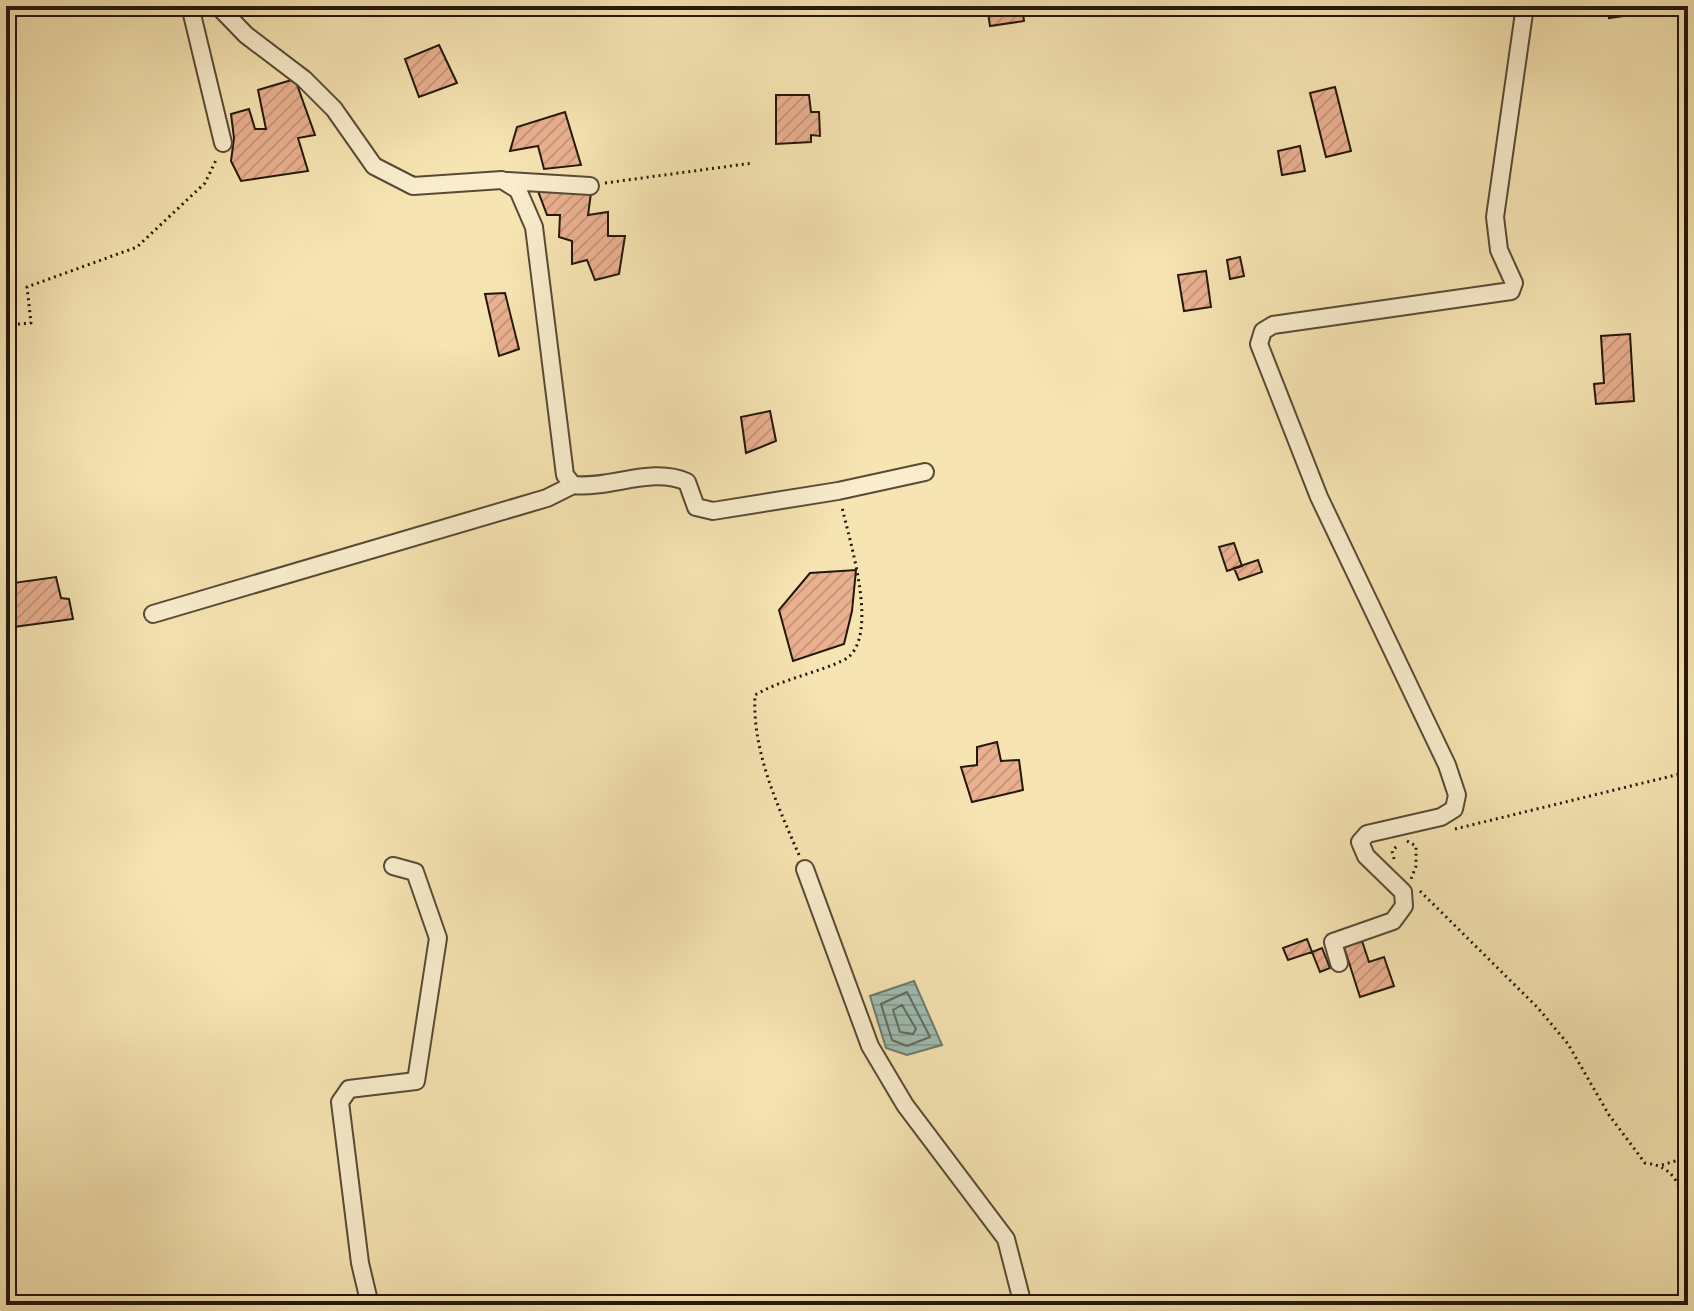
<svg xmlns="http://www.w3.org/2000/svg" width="1694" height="1311" font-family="Cardo,serif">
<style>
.water{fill:url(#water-rules);stroke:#6d7b70;stroke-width:2}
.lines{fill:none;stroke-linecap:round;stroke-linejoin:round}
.shore{stroke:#606a5f;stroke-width:2}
.building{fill:url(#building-hatch);stroke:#23170b;stroke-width:2}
.minor-casing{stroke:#584a35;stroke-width:20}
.path{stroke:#23170b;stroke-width:3;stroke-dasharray:2 4;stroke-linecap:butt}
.minor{stroke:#f9edcd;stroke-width:16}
</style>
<defs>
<pattern id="water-rules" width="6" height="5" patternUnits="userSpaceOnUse" patternTransform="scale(2)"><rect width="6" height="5" fill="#9ebdb3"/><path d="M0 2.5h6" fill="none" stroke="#88a299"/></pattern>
<pattern id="building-hatch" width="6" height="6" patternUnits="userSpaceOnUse" patternTransform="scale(2)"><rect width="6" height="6" fill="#ebb090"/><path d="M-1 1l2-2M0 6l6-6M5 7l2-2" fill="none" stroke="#c9977b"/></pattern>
</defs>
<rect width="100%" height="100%" fill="#f6e4b2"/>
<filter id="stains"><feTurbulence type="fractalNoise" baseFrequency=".0025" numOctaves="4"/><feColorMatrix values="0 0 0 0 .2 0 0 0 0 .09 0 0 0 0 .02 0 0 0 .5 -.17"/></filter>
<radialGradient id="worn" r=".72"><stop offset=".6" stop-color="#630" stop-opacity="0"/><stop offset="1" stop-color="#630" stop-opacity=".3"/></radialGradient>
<path class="water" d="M914,981L942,1045L907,1055L886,1048L870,996Z"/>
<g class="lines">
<path class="shore" d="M907,992L930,1037L907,1046L892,1040L881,1004Z
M902,1005L916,1029L913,1034L900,1032L893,1010Z"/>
</g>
<path class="building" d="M987,6H1022L1024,21L990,26Z
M1608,6H1644L1645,13L1609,18Z
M439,45L457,83L419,97L405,59Z
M295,79L315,135L298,138L308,171L241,181L231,161L234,138L231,114L249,109L255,129H266L258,90Z
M1335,87L1351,151L1326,157L1310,93Z
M776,95H809L811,112H819L820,136L811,135V142L776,144Z
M565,112L581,165L544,169L538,146L510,151L517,127Z
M1300,146L1305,171L1282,175L1278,151Z
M538,191L591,193L588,215L608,212V236H625L619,274L595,280L587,260L572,264V241L559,237L560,215H547Z
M1240,257L1244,276L1230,279L1227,260Z
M1206,271L1211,307L1184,311L1178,275Z
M505,293L519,349L499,356L485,294Z
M1630,334L1634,401L1596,404L1594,384L1604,383L1601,336Z
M770,411L776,441L746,453L741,417Z
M1234,543L1242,566L1227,571L1219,547Z
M1258,560L1262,572L1239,580L1234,568Z
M856,570L852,611L844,644L793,661L779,610L810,573Z
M56,577L61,598L69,599L73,619L6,628V584Z
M997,742L1001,761L1019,760L1023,790L972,802L961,767L977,765V747Z
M1307,939L1312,952L1288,960L1283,948Z
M1362,941L1369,962L1384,957L1394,986L1360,997L1344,947Z
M1322,948L1330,968L1320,972L1312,952Z"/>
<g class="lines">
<g class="minor-casing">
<path id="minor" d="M190,6L223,143
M218,6L246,35L304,79L334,109L374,166L413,186L502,180L518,190L534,227L565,475L573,485C611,489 652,466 687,482L696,507L713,511L838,491L925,472
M508,181L590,186
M153,614L547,498L573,485
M805,869L870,1046L905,1105L1006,1239L1023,1305
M1339,963L1333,942L1393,921L1404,906L1403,892L1366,856L1360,842L1367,834L1441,817L1454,809L1457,795L1447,765L1319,497L1259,344L1263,331L1273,325L1511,291L1514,283L1499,250L1495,217L1525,6
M370,1305L360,1263L340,1102L349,1089L416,1081L438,938L415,872L393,866"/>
</g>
<path class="path" d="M605,183L753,163
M6,325L31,323L27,287L137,247L205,183L217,158
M1455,829L1688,772
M1407,841L1416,846V866L1411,879
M799,855C777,804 752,751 755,695C783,679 813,674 842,661C883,643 849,540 842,507
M1394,859L1392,851L1398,845
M1420,891L1538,1008L1568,1044L1609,1115L1645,1163C1675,1166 1680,1186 1688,1212
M1662,1165L1688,1157"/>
<use href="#minor" class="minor"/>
</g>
<rect width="1694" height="1311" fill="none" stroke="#f6e4b2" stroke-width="32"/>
<rect x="8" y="8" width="1678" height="1295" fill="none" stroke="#23170b" stroke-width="4"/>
<rect x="16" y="16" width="1662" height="1279" fill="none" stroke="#23170b" stroke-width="2"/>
<rect width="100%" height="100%" filter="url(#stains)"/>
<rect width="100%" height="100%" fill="url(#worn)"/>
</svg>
